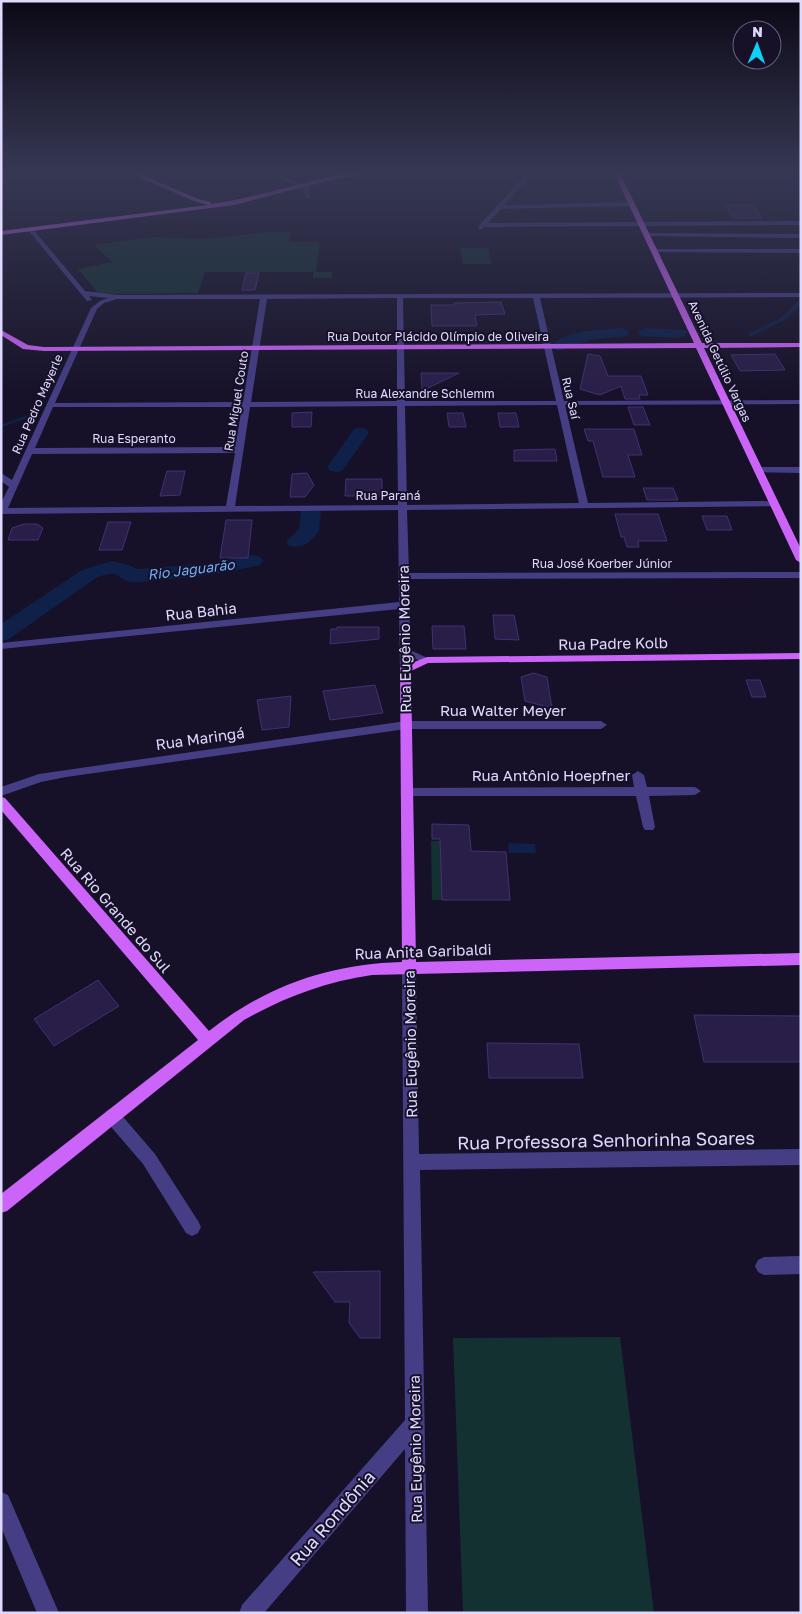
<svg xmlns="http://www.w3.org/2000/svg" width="802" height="1614" font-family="'Golos Text',sans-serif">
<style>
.green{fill:#143132}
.water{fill:#0f2049}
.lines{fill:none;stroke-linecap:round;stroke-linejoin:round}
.stream{stroke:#0f2049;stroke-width:2.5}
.river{fill:#0f2049;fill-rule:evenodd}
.building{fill:#291e48;stroke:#423073}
.minor{fill:#453e85;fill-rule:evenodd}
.major{fill:#cc64fa;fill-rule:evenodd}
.labels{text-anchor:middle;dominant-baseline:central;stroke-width:4;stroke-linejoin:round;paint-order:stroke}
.far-street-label{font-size:12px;fill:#e0d9fe;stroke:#161128}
.far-water-label{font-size:14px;font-style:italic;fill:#6baefa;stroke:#161128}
.street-label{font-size:15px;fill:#e0d9fe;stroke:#161128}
.near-street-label{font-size:18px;fill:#e0d9fe;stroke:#161128}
</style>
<rect width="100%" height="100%" fill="#161128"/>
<path class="green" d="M269,232H291L289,242H320L316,272H332V278H313V272H205L198,293L101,294L97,292L78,269L112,262L94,245L154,237L204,239Z
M460,248H488L491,264H463Z
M431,841H440L442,900H432Z
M620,1337L654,1613H463L453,1338Z"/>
<path class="water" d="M801,298V306L786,319L750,337L748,334L781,318Z
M508,843L535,844L536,853H509Z"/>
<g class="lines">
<path class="stream" d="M1,426L35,414"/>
<path class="river" d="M622,328L627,330L630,333L627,336L590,340L559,351L554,349L551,346C562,331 604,329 622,328Z
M646,328L684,330L687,333L684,336L679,338L641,336L638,333L641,330Z
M360,428L366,429L369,433L342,471L336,472L330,471L327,467L330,463L354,429Z
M311,505L318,507L321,511L319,531C312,542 302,549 289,546L286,542L299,529L301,511L304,507Z
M253,555L260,557L263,561L260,565C220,575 178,579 136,582C116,583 123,567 96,578L9,639L1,641V624L82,570L112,561L129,565L137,569L212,563Z"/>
</g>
<path class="building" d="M725,205H753L762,218H733Z
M246,273H259L255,290H242Z
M501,302L505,314L475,315L477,326H432L431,305H454V303Z
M588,354L600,356L608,376H641L648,395H639L640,399H625L621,386L600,395L580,389Z
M775,354L785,370L740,371L731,355Z
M421,373H459L422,391Z
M628,407H643L650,425H634Z
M312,412L311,427H292V413Z
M447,413H463L466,427H449Z
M498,413H516L519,427H500Z
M584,429H634L642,455H628L635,477H603L593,441H588Z
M555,449L557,461H514V450Z
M167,471H185L180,495L160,496Z
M307,473L314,485L305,497H290L292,474Z
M346,479H382V496H345Z
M643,488H673L678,500H647Z
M615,514H658L667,541H638L639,547H627L624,537H621Z
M702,516H727L732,530H707Z
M226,520H252L248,558H220Z
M108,522H131L122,550H99Z
M24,524H37L43,528L38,540H8L12,528Z
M493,615H514L519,640L495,639Z
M432,626H464L466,649H433Z
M337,627H379V639L330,644L331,629H337Z
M533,673L547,677L552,708L525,701L521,677Z
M746,680H760L766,697H752Z
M375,685L383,713L330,720L323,691Z
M291,696L289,727L262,730L257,700Z
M432,824L469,825L471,851L506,852L510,900H442L440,839H432Z
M98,980L119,1006L54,1046L34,1019Z
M694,1015L801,1016V1062H704Z
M487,1043L579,1044L583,1078H489Z
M380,1271V1338H360L349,1323L350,1302H335L313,1272Z"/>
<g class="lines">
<path class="minor" d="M266,173H273L308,186L311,198L306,199L303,188Z
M527,173H533L504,205L632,202L635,204L632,206L501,209L488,223L801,221V225L484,227L482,229H478L480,224Z
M28,228H32L85,291L118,295L801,293V297L540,298L564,401L801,400V404L565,405L588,503L774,501L779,504L777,506L407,510L409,573L801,572V578L409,579L410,650L432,660L427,663L410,657V669L405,672L400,669L399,609L1,649V643L399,602L398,510L1,514V503L9,487L1,481V473L12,480L91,308L100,301L108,298L89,296L92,300L87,301L28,230ZM397,298V401L251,402L267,299ZM403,298H533L556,401H405ZM117,299H260L243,402L55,403L97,309L104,303ZM557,405L579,503L407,505L405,406ZM397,406L398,505L235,506L250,407ZM53,407H242L235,447L35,448ZM235,453L226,506L8,508L32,454Z
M647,233L801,234V238L645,236Z
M654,249H801V253L652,252L651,251Z
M758,467H801V473L755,472L754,470Z
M406,721H601L607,725L601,729H406L66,777L41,782L1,796V787L39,774Z
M638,771L644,775L647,787H695L701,791L695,795L649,796L655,827L653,830H645L643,827L636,796H406L400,792L406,788L634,787L632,775Z
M409,962L414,964L416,968L419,1154L801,1149V1165L420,1170L428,1613H406L405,1449L264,1613H239L242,1605L405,1420L402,968L404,964Z
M112,1109L118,1111L155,1154L198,1221L201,1227L198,1233L192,1236L186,1233L143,1164L106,1121L104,1116L106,1111Z
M801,1256V1274L764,1275L758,1272L755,1266L758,1260L764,1257Z
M1,1492L8,1495L59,1613H37L1,1527Z"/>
<path class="major" d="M130,173H137L198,199L211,202V204C242,200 272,191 302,184C323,178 347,171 368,173L323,182L234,205L1,235V231L208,205L194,201Z
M614,173H620L702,343H801V347L704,348L801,549V563L796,560L696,348L44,351L23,349L1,335V330L28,345L44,347L694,343Z
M801,653V659L428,663L411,671L416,962L801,953V965L372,975C325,982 285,997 244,1020L7,1211L1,1213V1194L198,1040L1,810V797L5,798L209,1031C266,986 329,964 402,962L400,669L401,667L427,657Z"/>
</g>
<linearGradient id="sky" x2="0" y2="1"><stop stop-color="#0c0916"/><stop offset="0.43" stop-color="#363853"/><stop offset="1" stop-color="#363853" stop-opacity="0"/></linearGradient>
<rect width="802" height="399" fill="url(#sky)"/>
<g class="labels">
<g class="far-street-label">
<text x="438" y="336">Rua Doutor Plácido Olímpio de Oliveira</text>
<text transform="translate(720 361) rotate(65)">Avenida Getúlio Vargas</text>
<text x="425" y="393">Rua Alexandre Schlemm</text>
<text transform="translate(571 398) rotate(77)">Rua Saí</text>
<text transform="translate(236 401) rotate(-81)">Rua Miguel Couto</text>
<text transform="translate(37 404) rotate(-66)">Rua Pedro Mayerle</text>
<text x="134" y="438">Rua Esperanto</text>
<text x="388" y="495">Rua Paraná</text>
<text x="602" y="563">Rua José Koerber Júnior</text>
</g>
<g class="far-water-label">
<text transform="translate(191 569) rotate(-7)">Rio Jaguarão</text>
</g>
<g class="street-label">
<text transform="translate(201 611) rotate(-6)">Rua Bahia</text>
<text transform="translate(404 639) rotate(-91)">Rua Eugênio Moreira</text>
<text transform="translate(613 643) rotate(-1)">Rua Padre Kolb</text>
<text x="503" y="710">Rua Walter Meyer</text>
<text transform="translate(200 738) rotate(-8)">Rua Maringá</text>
<text x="551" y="775">Rua Antônio Hoepfner</text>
<text transform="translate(116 910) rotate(49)">Rua Rio Grande do Sul</text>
<text transform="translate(423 951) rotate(-2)">Rua Anita Garibaldi</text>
<text transform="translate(410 1044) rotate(-91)">Rua Eugênio Moreira</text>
<text transform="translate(415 1449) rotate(-91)">Rua Eugênio Moreira</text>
</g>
<g class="near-street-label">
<text transform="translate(606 1140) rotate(-1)">Rua Professora Senhorinha Soares</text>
<text transform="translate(332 1518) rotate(-49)">Rua Rondônia</text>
</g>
</g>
<rect width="802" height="1614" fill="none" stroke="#e0d9fe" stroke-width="5"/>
<g transform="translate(757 45) rotate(2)"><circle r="24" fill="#161128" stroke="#67617e"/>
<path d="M0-4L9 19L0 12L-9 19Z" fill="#0cd0f7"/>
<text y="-8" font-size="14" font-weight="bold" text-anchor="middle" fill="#e0d9fe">N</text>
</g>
</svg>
